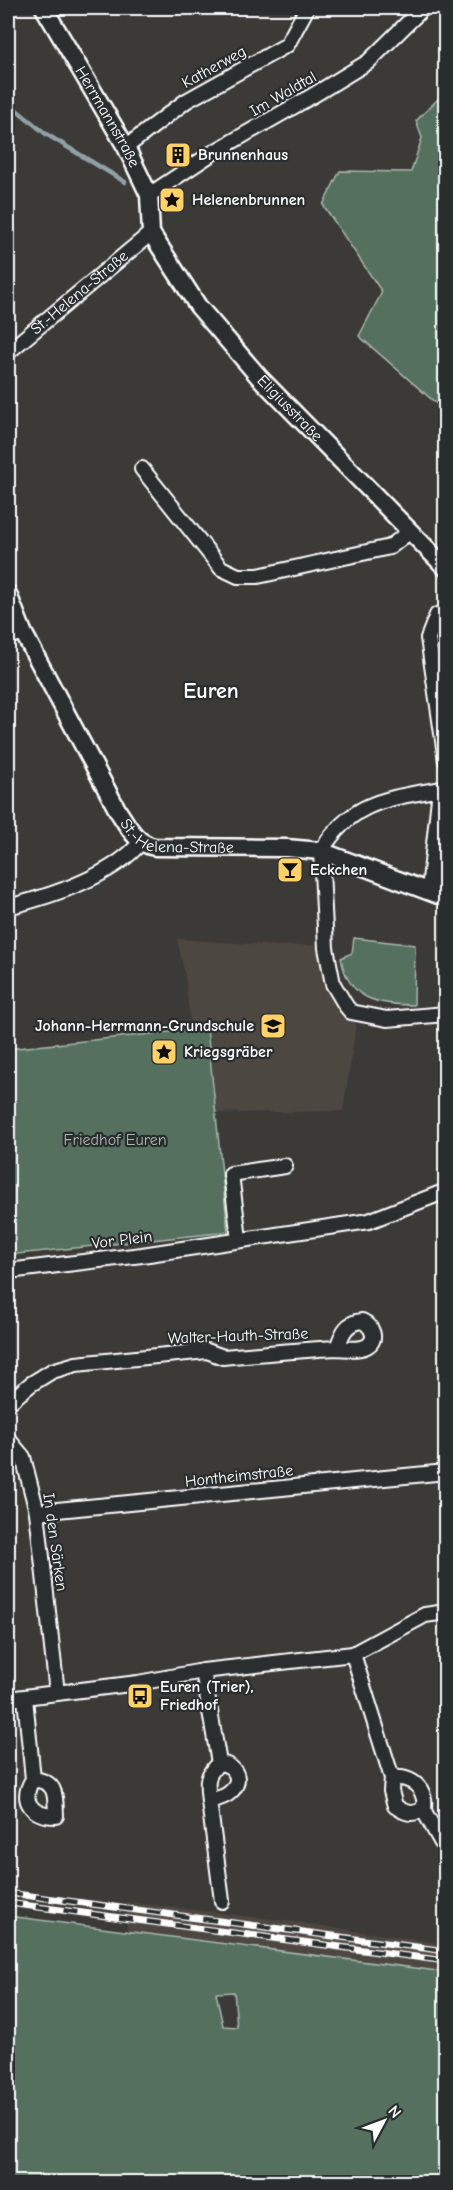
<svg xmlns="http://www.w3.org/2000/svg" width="453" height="2190" font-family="'Comic Neue',sans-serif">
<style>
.built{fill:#4d4742}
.green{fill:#54705f;stroke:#aab8af;stroke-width:1.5;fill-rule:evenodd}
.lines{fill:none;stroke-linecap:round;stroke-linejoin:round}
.stream{stroke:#91a2a7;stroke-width:4.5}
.minor-casing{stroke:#fff;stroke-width:18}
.tertiary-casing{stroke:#fff;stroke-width:21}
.minor{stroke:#2a2d2e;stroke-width:14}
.tertiary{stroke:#2a2d2e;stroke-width:16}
.rail-casing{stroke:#fff;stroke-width:7}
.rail{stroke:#2a2d2e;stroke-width:4.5;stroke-dasharray:14;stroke-linecap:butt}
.labels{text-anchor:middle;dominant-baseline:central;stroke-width:4.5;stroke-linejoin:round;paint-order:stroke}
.street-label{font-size:16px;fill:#fff;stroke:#2a2d2e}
.poi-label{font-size:16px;font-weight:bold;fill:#fff;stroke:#2a2d2e;text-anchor:start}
.park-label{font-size:16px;fill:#aab8af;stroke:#2a2d2e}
.district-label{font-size:22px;font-weight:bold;fill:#fff;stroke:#2a2d2e}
</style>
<rect width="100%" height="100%" fill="#3c3a37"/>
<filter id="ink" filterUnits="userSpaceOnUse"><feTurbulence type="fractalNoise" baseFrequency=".0167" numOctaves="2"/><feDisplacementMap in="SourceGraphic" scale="12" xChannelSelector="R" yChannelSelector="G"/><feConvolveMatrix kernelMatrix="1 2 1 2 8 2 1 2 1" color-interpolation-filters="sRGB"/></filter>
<g filter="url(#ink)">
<path class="built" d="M177,939L278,946L319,945L327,985L356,1025L343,1111L215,1113L206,1028L191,1029L185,975Z
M126,1902L287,1921L445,1944V1972L127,1931Z"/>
<path class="green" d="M445,92V411L359,336L382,292L323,205L340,171L411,172L422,138L416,121Z
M354,938L415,945L414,1005C378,1005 348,1000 341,958L352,953Z
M207,1028L228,1232L8,1255V1049Z
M8,1916L445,1972V2182H8ZM234,1992L237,2027L223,2026L216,1993Z"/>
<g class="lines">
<path class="stream" d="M8,103L46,134L125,182"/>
<g class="minor-casing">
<g id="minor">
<path d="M126,147L186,101L287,45L307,8"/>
<path d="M149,195L214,152L312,96L368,62L423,8"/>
<path id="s1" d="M8,352L151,233"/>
<path d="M142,469L221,568L238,576H258L390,547L409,532"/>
<path d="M437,615L428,638L446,761"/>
<path d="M8,637L23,632"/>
<path d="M446,788C390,799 354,798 321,851L326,948L333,984L346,1006L351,1012L387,1019L446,1014"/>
<path d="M429,890L440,789"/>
<path d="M8,907C51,896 112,877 141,842"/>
<path d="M239,1239L231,1174L285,1166"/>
<path d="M8,1271L142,1255L369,1221L446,1191"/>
<path d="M8,1403L31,1384L52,1371L76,1364L207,1351L223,1357C260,1354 298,1350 335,1348C345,1348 358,1351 367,1346C379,1339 371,1325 362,1321C346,1322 342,1334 337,1348"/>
<path d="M8,1439L23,1457L37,1512L57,1693"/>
<path d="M37,1512L446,1472"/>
<path d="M353,1654L392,1778C406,1776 421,1783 424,1799C425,1804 423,1808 425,1813C432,1825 439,1838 446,1850"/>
<path d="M203,1671L219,1763C237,1765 244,1782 228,1794C223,1798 215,1799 209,1801L222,1901"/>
<path d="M25,1698L33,1779C19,1801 32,1816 56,1816C55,1796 58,1782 33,1779"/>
<path d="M8,1699L138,1683L203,1671L353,1654L425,1615L446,1612"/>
<path d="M392,1778L391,1791L395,1806C405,1813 412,1816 423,1809"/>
<path d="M209,1801C207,1785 205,1775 219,1763"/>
</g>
</g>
<g class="tertiary-casing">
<g id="tertiary">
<path id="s2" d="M44,8L126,147L149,195L151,233L198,306L259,377L446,568"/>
<path id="s3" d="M8,594L23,632L118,811C128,826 136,844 155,847L286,848L321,851L446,898"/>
</g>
</g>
<use href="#minor" class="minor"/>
<use href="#tertiary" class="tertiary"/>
<g class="rail-casing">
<path id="rail" d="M8,1893L446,1951
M8,1903L446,1961"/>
</g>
<use href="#rail" class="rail"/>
</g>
</g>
<defs>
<g id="building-square" transform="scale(1.35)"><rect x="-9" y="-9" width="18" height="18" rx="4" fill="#ffd166" stroke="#2a2d2e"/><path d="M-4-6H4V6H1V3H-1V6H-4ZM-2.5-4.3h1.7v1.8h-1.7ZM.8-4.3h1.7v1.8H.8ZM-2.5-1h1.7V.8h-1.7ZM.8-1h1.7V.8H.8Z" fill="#111"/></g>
<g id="sight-square" transform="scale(1.35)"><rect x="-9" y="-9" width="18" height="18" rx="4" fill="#ffd166" stroke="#2a2d2e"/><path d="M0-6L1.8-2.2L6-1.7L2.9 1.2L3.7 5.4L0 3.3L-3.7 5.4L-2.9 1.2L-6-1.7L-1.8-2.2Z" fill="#111"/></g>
<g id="bar-square" transform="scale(1.35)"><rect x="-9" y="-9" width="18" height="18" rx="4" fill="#ffd166" stroke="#2a2d2e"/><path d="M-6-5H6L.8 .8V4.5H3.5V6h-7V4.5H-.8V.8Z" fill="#111"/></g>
<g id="school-square" transform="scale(1.35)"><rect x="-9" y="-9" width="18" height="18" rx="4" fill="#ffd166" stroke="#2a2d2e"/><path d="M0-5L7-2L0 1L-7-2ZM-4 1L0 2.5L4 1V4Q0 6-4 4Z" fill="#111"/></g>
<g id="bus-square" transform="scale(1.35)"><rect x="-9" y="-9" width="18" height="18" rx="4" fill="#ffd166" stroke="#2a2d2e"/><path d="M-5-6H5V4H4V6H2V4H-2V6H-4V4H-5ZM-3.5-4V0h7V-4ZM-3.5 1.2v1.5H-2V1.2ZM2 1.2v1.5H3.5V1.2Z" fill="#111"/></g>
</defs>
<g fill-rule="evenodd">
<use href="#building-square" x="178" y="155"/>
<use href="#sight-square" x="172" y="200"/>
<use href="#bar-square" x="290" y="870"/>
<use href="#school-square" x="273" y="1026"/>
<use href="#sight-square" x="164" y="1052"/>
<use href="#bus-square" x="140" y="1696"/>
</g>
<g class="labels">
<g class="street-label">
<text transform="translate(214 67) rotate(-29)">Katherweg</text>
<text transform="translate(283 94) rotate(-30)">Im Waldtal</text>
<text stroke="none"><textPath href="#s2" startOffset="126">Herrmannstraße</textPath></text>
<text stroke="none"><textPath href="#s1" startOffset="93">St.-Helena-Straße</textPath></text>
<text stroke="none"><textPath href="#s2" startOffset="477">Eligiusstraße</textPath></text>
<text stroke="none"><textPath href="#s3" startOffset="315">St.-Helena-Straße</textPath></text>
<text transform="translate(122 1240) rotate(-7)">Vor Plein</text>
<text transform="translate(238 1336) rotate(-2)">Walter-Hauth-Straße</text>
<text transform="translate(239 1476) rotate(-6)">Hontheimstraße</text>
<text transform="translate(55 1542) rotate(82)">In den Särken</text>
</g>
<g class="poi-label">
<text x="198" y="155">Brunnenhaus</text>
<text x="192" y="200">Helenenbrunnen</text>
<text x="310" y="870">Eckchen</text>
<text x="254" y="1026" text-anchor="end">Johann-Herrmann-Grundschule</text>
<text x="184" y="1052">Kriegsgräber</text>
<text x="160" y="1687">Euren (Trier),<tspan x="160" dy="18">Friedhof</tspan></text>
</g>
<g class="park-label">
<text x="115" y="1140">Friedhof Euren</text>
</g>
<g class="district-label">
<text x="211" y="691">Euren</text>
</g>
</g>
<rect width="453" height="2190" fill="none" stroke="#2a2d2e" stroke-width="30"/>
<rect x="15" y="15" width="423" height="2160" fill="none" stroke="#fff" stroke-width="2" filter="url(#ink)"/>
<g transform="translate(384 2121) rotate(49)" stroke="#2a2d2e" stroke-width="4.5" paint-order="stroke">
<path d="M0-4.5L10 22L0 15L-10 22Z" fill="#ffffff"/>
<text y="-9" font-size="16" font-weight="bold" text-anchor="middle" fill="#ffffff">N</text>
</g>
</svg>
